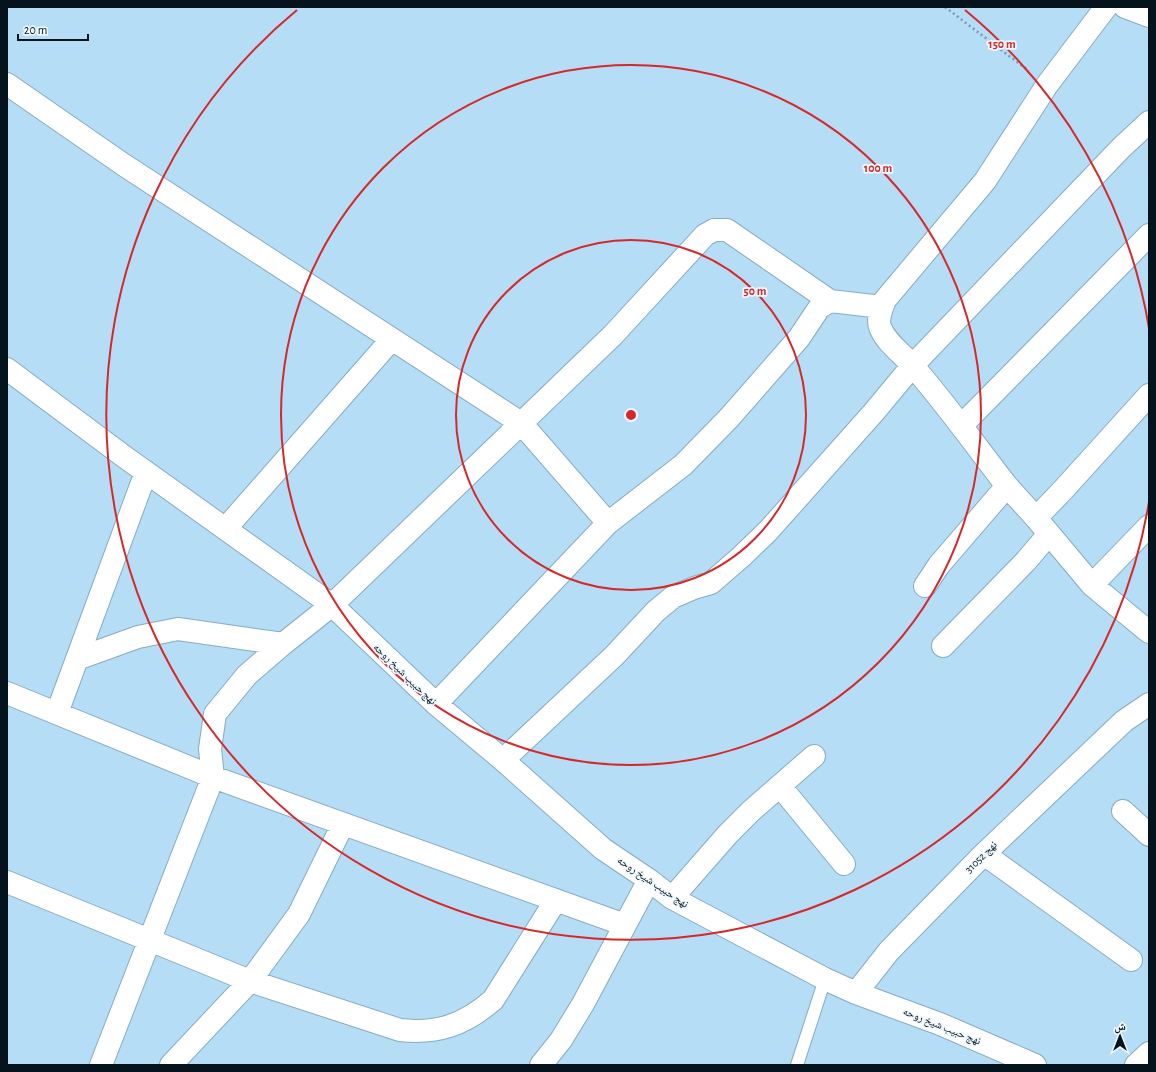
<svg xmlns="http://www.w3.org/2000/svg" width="1156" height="1072" font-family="'Alegreya Sans','Noto Naskh Arabic',sans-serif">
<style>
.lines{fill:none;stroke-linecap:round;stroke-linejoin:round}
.lane-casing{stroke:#86acc4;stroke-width:14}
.street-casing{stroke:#86acc4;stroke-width:24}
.path{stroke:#7a99ad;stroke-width:2.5;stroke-dasharray:2 3;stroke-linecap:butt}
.lane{stroke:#fff;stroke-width:12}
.street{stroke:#fff;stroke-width:22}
.ring{fill:none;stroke:#d62828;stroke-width:2}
.labels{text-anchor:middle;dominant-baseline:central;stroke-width:3.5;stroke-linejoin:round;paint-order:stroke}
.street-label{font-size:11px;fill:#05141c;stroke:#f1f9fe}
.centre{fill:#d62828;stroke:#f1f9fe;stroke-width:2}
.ring-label{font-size:12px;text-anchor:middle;font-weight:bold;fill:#d62828;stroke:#f1f9fe;stroke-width:3.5;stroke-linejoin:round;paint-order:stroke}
</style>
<rect width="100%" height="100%" fill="#b5ddf6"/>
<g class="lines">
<g class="lane-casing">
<path id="lane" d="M797,1065L825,979"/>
</g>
<g class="street-casing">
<path id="street" d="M1125,7L1149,16
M7,84L124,165L521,423L608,523
M7,369L122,455L332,605L436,704L503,760L603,849L649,880L672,898L825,979L856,993L940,1024L1035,1065
M962,425L1149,235
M1007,486C976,446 946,404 913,366C902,353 886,343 880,327C877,318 882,308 885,300L985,181L1047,85L1106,7
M1036,518L1063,490L1149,395
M1149,526L1092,585L1149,632
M226,528L392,339
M925,586L939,565L1007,486L1036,518L1092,585
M943,646L1026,561L1049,534
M77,659L138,637L178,629L283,644
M7,693L213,777L625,925
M436,704L608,523L683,465L729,418L799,338L819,308L830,301L882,307
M57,713L146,472
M503,760L614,656L656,611L673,597L694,588L711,583L741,557L768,531L874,412L913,365L1121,148L1149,122
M780,786L844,864
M1123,811L1149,835
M984,854L1131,960
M7,882L250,981L400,1030C438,1034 464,1025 493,1000L556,900
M672,898L728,834L751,811L814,756
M856,993L889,951L984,854L1124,721L1149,704
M101,1065L213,777L210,749L215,714L247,675L283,644L332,605L613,335L705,235L714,230H727L830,301
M171,1065L250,981L299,914L343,824
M541,1065L561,1040L583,1004L649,880
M1136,1065L1149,1053"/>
</g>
<path class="path" d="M945,7L1029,71"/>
<use href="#lane" class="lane"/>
<use href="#street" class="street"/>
</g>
<g class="ring">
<circle cx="631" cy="415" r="175"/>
<circle cx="631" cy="415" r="350"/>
<path d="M1149 502A525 525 0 1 1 297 10M965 10A525 525 0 0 1 1149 328"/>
</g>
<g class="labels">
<g class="street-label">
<text transform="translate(405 674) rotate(44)">نهج حبيب شيخ روحه</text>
<text transform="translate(981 857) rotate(-45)">نهج 31052</text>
<text transform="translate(653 882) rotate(34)">نهج حبيب شيخ روحه</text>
<text transform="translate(942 1026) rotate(22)">نهج حبيب شيخ روحه</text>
</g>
</g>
<circle cx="631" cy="415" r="6" class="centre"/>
<g class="ring-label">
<text x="1002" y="48">150 m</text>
<text x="878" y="172">100 m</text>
<text x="755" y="295">50 m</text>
</g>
<rect width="1156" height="1072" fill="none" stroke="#05141c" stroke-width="16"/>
<g transform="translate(1120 1036)" stroke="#f1f9fe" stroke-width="3" paint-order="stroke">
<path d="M0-3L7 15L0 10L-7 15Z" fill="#05141c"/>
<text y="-6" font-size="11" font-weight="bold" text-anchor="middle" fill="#05141c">ش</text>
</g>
<path d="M18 34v6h70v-6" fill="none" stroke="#05141c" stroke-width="2"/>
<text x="24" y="34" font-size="12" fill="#05141c" stroke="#f1f9fe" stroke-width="3" paint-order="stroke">20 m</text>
</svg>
